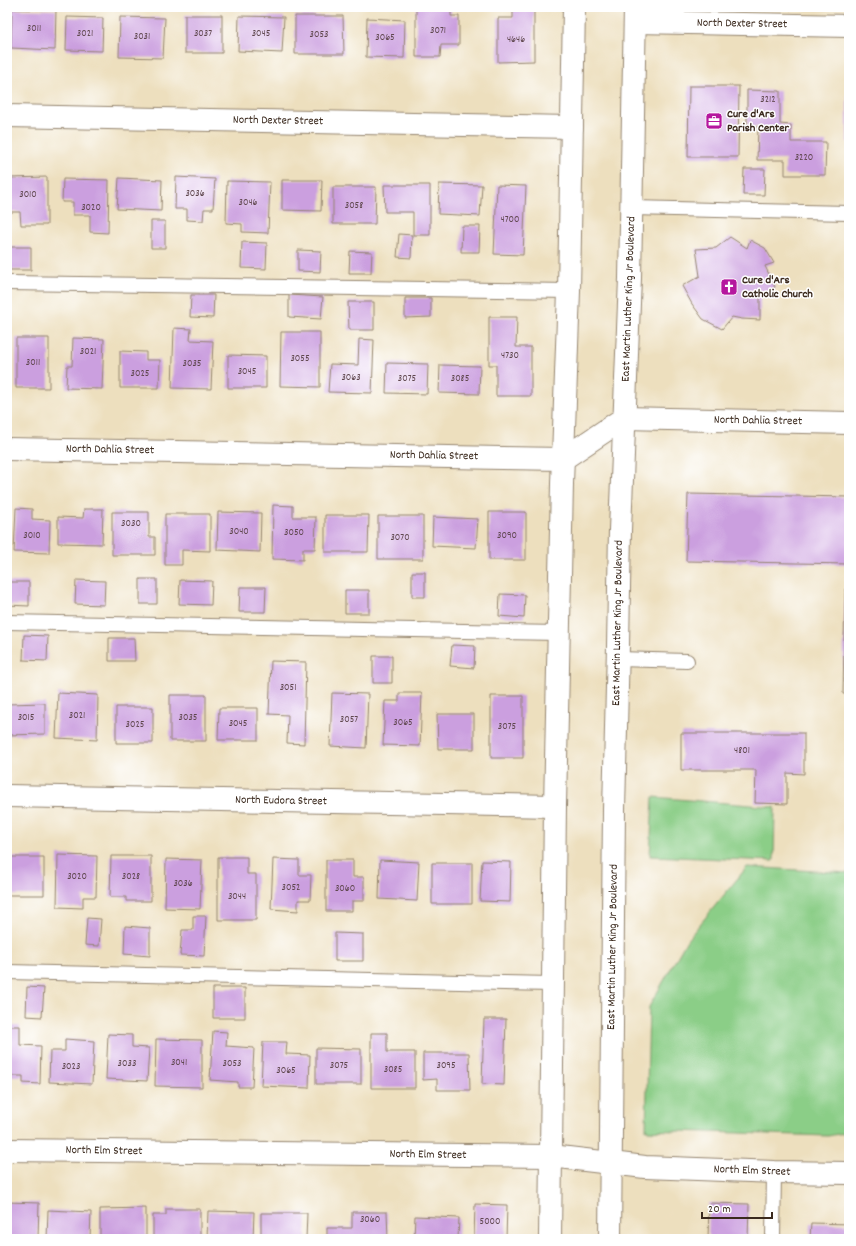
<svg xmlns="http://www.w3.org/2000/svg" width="856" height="1246" font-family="Dekko,sans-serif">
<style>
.green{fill:#8bce87;stroke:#637c52}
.building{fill:#cb9fdf}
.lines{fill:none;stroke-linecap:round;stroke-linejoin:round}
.service-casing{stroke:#94846e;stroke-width:16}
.minor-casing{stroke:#94846e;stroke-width:24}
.tertiary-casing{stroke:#94846e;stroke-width:24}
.secondary-casing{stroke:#94846e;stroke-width:24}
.service{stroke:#fff;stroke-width:14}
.minor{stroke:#fff;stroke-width:22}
.tertiary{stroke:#fff;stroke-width:22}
.secondary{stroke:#fff;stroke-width:22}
.labels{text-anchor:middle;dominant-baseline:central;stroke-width:3;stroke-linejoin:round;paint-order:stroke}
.number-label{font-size:10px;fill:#5f474e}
.street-label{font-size:12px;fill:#3b2a1e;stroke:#fff}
.poi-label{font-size:12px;font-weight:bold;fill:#3b2a1e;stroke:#fff;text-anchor:start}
</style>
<rect width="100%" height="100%" fill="#fff"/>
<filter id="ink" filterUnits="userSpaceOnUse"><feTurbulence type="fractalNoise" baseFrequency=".025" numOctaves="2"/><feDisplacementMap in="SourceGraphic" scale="8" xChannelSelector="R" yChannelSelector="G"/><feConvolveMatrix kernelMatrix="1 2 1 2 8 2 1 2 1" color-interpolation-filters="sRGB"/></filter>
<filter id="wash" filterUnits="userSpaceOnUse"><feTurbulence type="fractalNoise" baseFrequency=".012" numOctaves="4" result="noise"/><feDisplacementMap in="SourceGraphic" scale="16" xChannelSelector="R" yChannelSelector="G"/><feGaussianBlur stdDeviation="0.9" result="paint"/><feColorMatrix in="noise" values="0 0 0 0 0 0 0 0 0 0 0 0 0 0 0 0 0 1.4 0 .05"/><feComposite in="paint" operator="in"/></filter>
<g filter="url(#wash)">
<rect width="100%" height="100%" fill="#eddfbe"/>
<path class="green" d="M653,797L775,807L774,861L650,856Z
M747,867L849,873V1132L828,1136L646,1130L649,1007L687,940Z"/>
<g id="blocks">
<path class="building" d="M416,7H451V16H459V45H441L440,57H416Z
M513,7H534V61L498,62V18H513Z
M12,9L56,10L55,50L11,48Z
M185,15H222V53H185Z
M239,16L284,17L282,53L238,51Z
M295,16H343L344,54H295Z
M67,17L103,18L102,51L66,50Z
M120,17L165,18L163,58L119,57Z
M367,18L405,20L404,58L366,57Z
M689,86H739L738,157H688Z
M747,90L780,91V124L791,125V142H826L825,175H785V160H757L758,127H747Z
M847,93H849V142H847Z
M744,169H765L764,195H743Z
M47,177V225H21L20,212H9V178Z
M176,177L215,179L213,209H204L203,221L187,220V209H175Z
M119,178L162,180L161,211L117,209Z
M63,179L109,180L108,233L90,232V215H73V202H62Z
M282,180H322L321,211L282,210Z
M227,181L270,182L268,233L242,232V224L226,223Z
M439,184L482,185L480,216L438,214Z
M384,185H430V235H413V212H385Z
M497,185L526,186L523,255L494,254Z
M333,187H376L375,224H333Z
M151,221H165V248H151Z
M462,226H480L479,252H461Z
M399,234L412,235L411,258L397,257Z
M730,237L747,248L750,240L765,248L774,263L765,266L775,287L760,298V320L742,319L732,317L722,329L703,319L692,304L682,286L700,276L696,249L716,248Z
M242,242L267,243L266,269L241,268Z
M9,247H31V270H9Z
M298,250L321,251L320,272L298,271Z
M350,251L372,252L371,273H349Z
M191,295H214L213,318L190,317Z
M289,295L323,297L321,319L289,317Z
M405,298H431V317L405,318Z
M348,302H374V330H349Z
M489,317H517L516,347H531V396H496V365H489Z
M174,328L191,329L190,340L213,341L211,389L172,388Z
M281,332H320V387L280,386Z
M16,338H49V388H16Z
M73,338L104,339L102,389L66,388L67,366H72Z
M359,339L374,340L372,393L328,392L330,364L358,365Z
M120,351L146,352V360H160L159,388H120Z
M228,355L266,356V388H228Z
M387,363L428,364L427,394L386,393Z
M440,365L480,366L479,394L439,393Z
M688,494L849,497V564L686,561Z
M273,505L293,506V517H316L315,549H303V560L272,559Z
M16,508L32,509V519L50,520L49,553L14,552Z
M84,509H103L102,544L58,543V517L83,518Z
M112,512H149V537H155V555H112Z
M218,512L261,513L260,552L217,550Z
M489,512H526V560H489Z
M165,514H210V551L182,550V565H165Z
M325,515H369L368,552H325Z
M378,516H423V559H378Z
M433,517L478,519L476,548L432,546Z
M412,572H425V597H412Z
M140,579H157V604H140Z
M76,580L105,581L104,605L75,604Z
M180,580L212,581L211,605L179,604Z
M7,582H29V606L7,605Z
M240,587H266L265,612H239Z
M845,589H849V694H843Z
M345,590H369V613H345Z
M500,594L525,595L524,618L499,616Z
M24,635L48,636L47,661L23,660Z
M109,638H134L135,661H109Z
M452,645L475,646L474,668L450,666Z
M373,656H392V683H373Z
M271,661L306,662L304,744L287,743L288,715L269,714Z
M58,693L98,695L97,740L56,738Z
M332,693L368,694L366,748L330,746Z
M399,693H422L420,746L383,745L385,701H399Z
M170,695H206V741H170Z
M491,696H523V758H491Z
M45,703V734L7,735V704Z
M116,707H153V743H116Z
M219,708H258V740H218Z
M437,714H474V749H438Z
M681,733H804V774L787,773V804L755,803L756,770H681Z
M58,855L97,856L96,897H83V908L57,907Z
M111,856H151V901H126V897H110Z
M7,857H44V895H7Z
M218,857H247V874H256V920H218Z
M166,859L202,860L200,909L165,908Z
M273,859L299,860V875H311L310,900H298V911L271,909Z
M326,860H353V877H364V901H352V911H326Z
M380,860L419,862L417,901L379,899Z
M482,861L511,862L510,902L480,901Z
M432,863H472V904H432Z
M193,916H206L204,956L180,955L182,930H193Z
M87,918L101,919L99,946L85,945Z
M125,926L150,928V956L124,954Z
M335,933L363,934V961H335Z
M27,987L44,988L42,1017L26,1016Z
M213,988H245V1018H213Z
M484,1019H506L504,1085L482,1084Z
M7,1026H20V1045L41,1046L40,1084L23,1083V1076H7Z
M213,1031L227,1032L226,1046L254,1048L252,1087H238V1082L210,1080Z
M371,1033H387V1052H415V1088H371Z
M108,1034L132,1035V1047L149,1048L147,1081L106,1079Z
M65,1039L94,1041L92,1084L49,1082L50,1051H65Z
M156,1039L202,1040V1087L155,1086Z
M263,1042H287L286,1054L310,1055L309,1088L261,1086Z
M316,1048L361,1049V1084H316Z
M423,1053H469L470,1090H437V1079L423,1080Z
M7,1202L39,1203L38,1239H7Z
M709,1203L749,1204L748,1239H708Z
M475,1204L507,1205L506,1239H474Z
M146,1208V1239H100V1209Z
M166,1209H200V1239H153V1215H166Z
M48,1210L91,1212L90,1239H47Z
M208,1211L254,1212L253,1239H207Z
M352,1212H387L388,1239H327V1228H352Z
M261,1213H307L306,1239H261Z
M415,1216L459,1218L458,1239L414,1238Z
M811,1223L849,1224V1239H810Z"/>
</g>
</g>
<g filter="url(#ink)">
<use href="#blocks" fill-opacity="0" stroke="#94846e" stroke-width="1"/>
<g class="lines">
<g class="service-casing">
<path id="service" d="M632,208L849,213
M7,283L569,291
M7,622L559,633
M618,659L687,661
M7,972L553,984
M773,1239L774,1172"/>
</g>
<g class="minor-casing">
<path id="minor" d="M635,22L849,26
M7,116L572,127
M7,449L563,459
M7,796L555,806
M7,1150L551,1156L645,1167L774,1172L849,1173"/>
</g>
<g class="tertiary-casing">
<path id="tertiary" d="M563,459L624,418L849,423"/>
</g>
<g class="secondary-casing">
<path id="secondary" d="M550,1239L555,806L562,484L569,291L574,7
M610,1239L614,810L618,646L620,530L630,278L635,7"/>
</g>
<use href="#service" class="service"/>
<use href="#minor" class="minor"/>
<use href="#tertiary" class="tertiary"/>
<use href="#secondary" class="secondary"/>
</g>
</g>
<defs>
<g id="office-square" transform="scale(0.9)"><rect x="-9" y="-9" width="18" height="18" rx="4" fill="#b5179e" stroke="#fff"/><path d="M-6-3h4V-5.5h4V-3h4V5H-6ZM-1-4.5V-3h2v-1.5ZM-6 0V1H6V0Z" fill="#fff"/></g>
<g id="church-square" transform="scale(0.9)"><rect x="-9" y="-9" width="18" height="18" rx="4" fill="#b5179e" stroke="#fff"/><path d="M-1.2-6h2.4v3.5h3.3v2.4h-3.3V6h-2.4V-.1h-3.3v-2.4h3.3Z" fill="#fff"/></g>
</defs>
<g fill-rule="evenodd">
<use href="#office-square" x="714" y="121"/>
<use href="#church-square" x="729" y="287"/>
</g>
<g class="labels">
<g class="number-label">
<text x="34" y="29">3011</text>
<text x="438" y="31">3071</text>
<text x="85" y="34">3021</text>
<text x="203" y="34">3037</text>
<text x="261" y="34">3045</text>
<text x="319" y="35">3053</text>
<text x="142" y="37">3031</text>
<text x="385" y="38">3065</text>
<text x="516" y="40">4646</text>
<text x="768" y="100">3212</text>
<text x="804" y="158">3220</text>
<text x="195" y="194">3036</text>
<text x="28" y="195">3010</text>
<text x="248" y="203">3046</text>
<text x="354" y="206">3058</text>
<text x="91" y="208">3020</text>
<text x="510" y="220">4700</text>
<text x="88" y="352">3021</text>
<text x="510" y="356">4730</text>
<text x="300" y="359">3055</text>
<text x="33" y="363">3011</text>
<text x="192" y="364">3035</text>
<text x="247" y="372">3045</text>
<text x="140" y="374">3025</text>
<text x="351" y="378">3063</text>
<text x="407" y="379">3075</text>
<text x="460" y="379">3085</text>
<text x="131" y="524">3030</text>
<text x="239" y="532">3040</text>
<text x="294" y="533">3050</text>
<text x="32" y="536">3010</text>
<text x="507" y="536">3090</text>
<text x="400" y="538">3070</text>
<text x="288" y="688">3051</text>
<text x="77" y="716">3021</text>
<text x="26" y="718">3015</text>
<text x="188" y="718">3035</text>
<text x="349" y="720">3057</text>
<text x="403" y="723">3065</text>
<text x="238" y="724">3045</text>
<text x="135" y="725">3025</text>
<text x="507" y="727">3075</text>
<text x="742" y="751">4801</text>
<text x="77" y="877">3020</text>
<text x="131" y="877">3028</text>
<text x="183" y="884">3036</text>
<text x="291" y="888">3052</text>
<text x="345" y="889">3060</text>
<text x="237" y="897">3044</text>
<text x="179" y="1063">3041</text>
<text x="127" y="1064">3033</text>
<text x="232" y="1064">3053</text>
<text x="339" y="1066">3075</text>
<text x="446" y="1066">3095</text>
<text x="71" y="1067">3023</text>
<text x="393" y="1070">3085</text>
<text x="286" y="1071">3065</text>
<text x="370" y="1220">3060</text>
<text x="490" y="1222">5000</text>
</g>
<g class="street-label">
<text transform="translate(742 24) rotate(1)">North Dexter Street</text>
<text transform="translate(278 121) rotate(1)">North Dexter Street</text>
<text transform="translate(629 299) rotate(-88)">East Martin Luther King Jr Boulevard</text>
<text transform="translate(758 421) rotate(1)">North Dahlia Street</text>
<text transform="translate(110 450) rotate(1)">North Dahlia Street</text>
<text transform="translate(434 456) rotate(1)">North Dahlia Street</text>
<text transform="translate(618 623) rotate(-89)">East Martin Luther King Jr Boulevard</text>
<text transform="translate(281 801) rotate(1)">North Eudora Street</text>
<text transform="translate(613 947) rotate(-89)">East Martin Luther King Jr Boulevard</text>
<text transform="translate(104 1151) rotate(1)">North Elm Street</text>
<text transform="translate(428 1155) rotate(1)">North Elm Street</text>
<text transform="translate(752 1171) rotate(2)">North Elm Street</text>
</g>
<g class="poi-label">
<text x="727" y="114">Cure d'Ars<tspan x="727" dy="14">Parish Center</tspan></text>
<text x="742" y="280">Cure d'Ars<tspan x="742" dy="14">Catholic Church</tspan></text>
</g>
</g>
<rect width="856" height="1246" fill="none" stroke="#fff" stroke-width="24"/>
<path d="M702 1212v6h70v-6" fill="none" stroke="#3b2a1e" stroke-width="2"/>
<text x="708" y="1212" font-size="12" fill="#3b2a1e" stroke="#ffffff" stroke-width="3" paint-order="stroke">20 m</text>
</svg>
